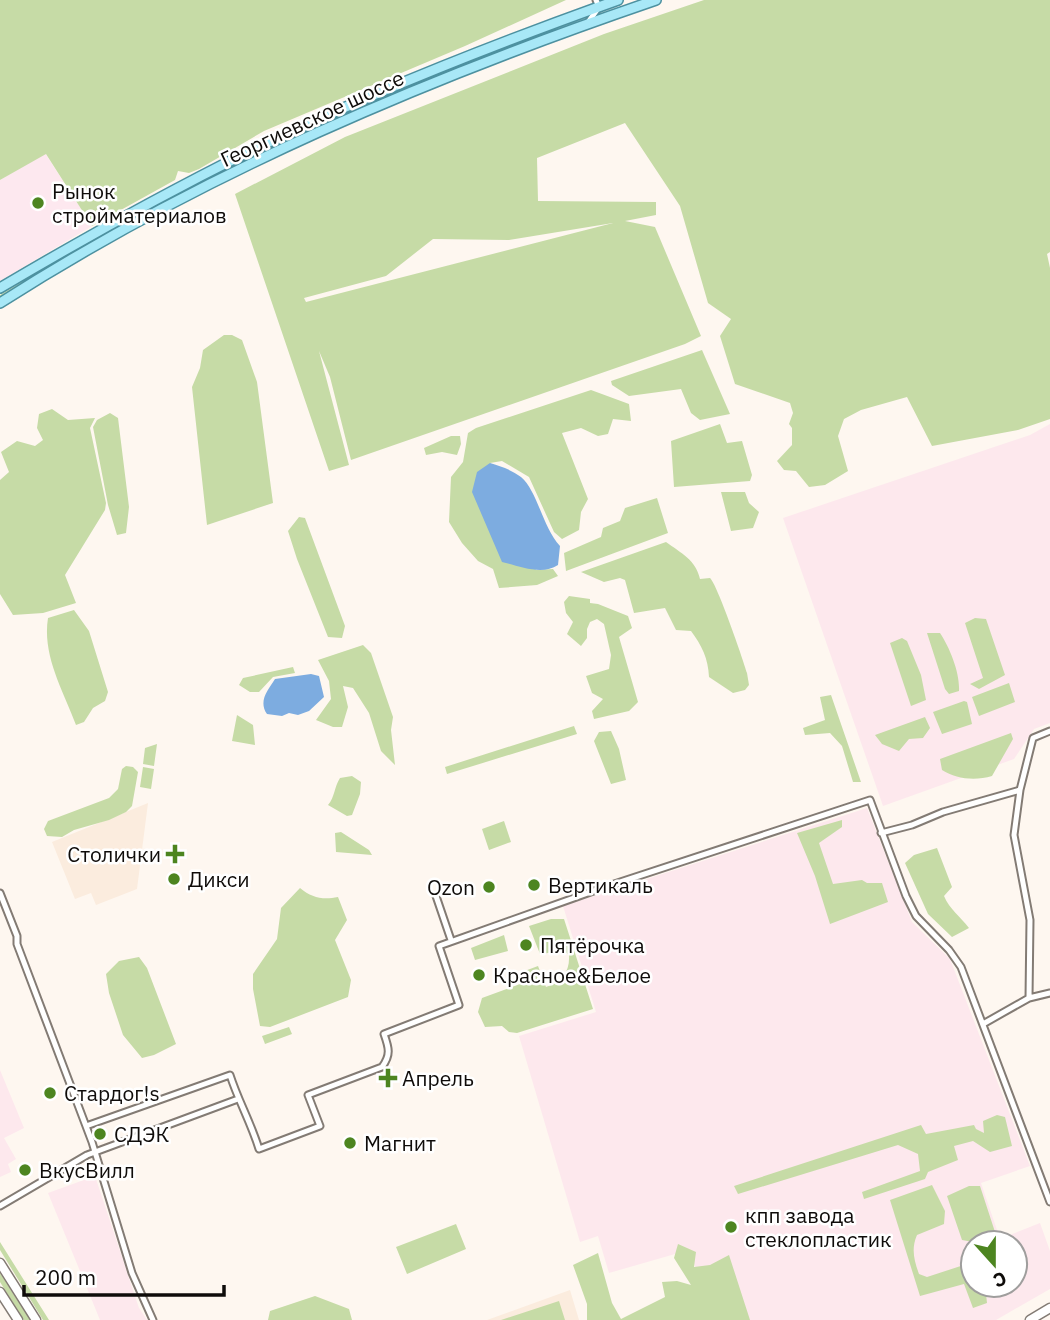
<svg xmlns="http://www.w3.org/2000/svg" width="1050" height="1320" font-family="'IBM Plex Sans',sans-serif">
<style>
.commercial{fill:#fde8ef}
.industrial{fill:#fde8ed;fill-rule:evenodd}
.built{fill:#fbecde}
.green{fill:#c6dba6;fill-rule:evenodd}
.water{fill:#7dace0}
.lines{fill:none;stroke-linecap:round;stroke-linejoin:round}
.minor-casing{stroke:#837b74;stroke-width:9}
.secondary-casing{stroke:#837b74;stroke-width:11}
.primary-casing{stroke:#4d91a0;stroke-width:12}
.minor{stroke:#fff;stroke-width:5}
.secondary{stroke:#fff;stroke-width:8}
.primary{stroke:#a8e8f7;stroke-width:9}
.poi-dot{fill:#4d8520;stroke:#fff;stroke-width:2.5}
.labels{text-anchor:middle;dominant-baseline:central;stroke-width:5;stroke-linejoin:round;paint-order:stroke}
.street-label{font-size:21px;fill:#0f0c0a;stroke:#fff}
.poi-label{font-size:21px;fill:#0f0c0a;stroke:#fff;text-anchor:start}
</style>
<rect width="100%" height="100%" fill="#fef7f0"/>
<path class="commercial" d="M45,153L92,226L0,281V180Z"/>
<path class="industrial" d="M1050,424V723L1034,729L1014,759L883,806L783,518L1030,435Z
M867,808L912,922L950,959L1030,1166L981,1183L1000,1239L1040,1223L1050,1251V1289L996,1320H740L700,1280L689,1250L609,1273L598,1236L580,1242L519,1036L596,1012L563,906ZM973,1243H1015V1285H973Z
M0,1070L24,1128L4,1138L16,1159L8,1164L11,1172L0,1177Z
M95,1176L139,1308L147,1320H100L48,1193Z"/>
<path class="built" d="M148,803L137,889L96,905L91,893L75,899L52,842Z
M570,1290L579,1320H487Z"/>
<path class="green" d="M0,0H566L465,46L264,131L199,169L189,173L178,171L175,180L92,226L46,154L0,180Z
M704,0H1050V252L1047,254L1050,268V419L1018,430L932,446L907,397L861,410L844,419L838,436L848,471L825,485L809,487L796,471L784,470L777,461L792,445V428L789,424L793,413L790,403L735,384L720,336L731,319L708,303L680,206L625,123L537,158L538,201L656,202V215L625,221L655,227L701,336L685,344L351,460L330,377L319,351L349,465L329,471L235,194L345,137L604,34ZM613,223L306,302L304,298L386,276L433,239L509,240Z
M516,42L517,44L457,67L336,120L0,299V295C165,196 336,111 516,42Z
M224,335H232L242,340L257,382L273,503L207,525L192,387L200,368L203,350Z
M702,350L730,414L700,420L691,413L681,389L629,396L612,385L611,381Z
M591,390L629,404L631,421L613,419L608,434L598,436L581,428L562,433L588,499L581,512L579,530L562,539L554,532L529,477L502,461L490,463L536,570L553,569L558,576L537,585L499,588L493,569L478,561L462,543L449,522L451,477L463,462L468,433L476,428Z
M52,409L68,420L95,418L90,428L106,503L105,510L65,575L76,603L43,613L13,615L0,594V480L9,472L1,452L17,441L35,446L43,440L37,428L39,414Z
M110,413L118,418L129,507L126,533L117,535L108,505L93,427L97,420Z
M720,424L727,443L742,441L752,475L750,481L674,487L671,441Z
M451,436H460L461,444L457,455L442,452L426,455L424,448Z
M721,492H745L749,503L759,512L753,528L731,531Z
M657,498L668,533L566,571L564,553L601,537L603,528L620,521L625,508Z
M299,517L305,518L345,626L342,638L328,637L297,559L288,531Z
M666,542C681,553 696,560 700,579L710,578C717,584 743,659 747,673L749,685L745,690L733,693L709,677C708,658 702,646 691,631L676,630L665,608L634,613L625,580L620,578L604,582L581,572Z
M569,596L590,599V603L598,604L628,616L632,628L619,637L638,702L629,711L594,719L592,711L603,699L592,693L586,676L609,669L611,655L604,624L597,619L590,622L587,629V638L581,646L567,634L573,622L566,613L564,602Z
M74,610L89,631L108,692L105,701L93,708L84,722L76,725C63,690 42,656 48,618Z
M975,618L986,619L1005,675L979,689L970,684L983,678L965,623Z
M927,633H940C950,648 960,673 959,691L949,694L945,689Z
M902,638L907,641L921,675L926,700L911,706L890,643Z
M363,645L371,653L393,717L391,730L395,765L381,751L369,713L353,688L343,686L348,707L342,727H333L316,720L331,699L329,681L318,660Z
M293,667L295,673L273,677L259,692H250L239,685L243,678Z
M1009,683L1015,702L979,716L972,697Z
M831,695L861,782H853L842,746L830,733L805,735L803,728L825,720L820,697Z
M964,701L967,702L972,724L942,734L933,712Z
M237,715L253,725L255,745L232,741Z
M925,717L930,728L923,738L909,739L899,751L882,744L875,735Z
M574,726L577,734L447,774L445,767Z
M611,731L619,749L626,780L611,784L594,741L599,732Z
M1011,733L1013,739L992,776C975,781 956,779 942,770L940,759Z
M157,744L154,766L143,764L145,748Z
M126,766L133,767L138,772L132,806L126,812L109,820L74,830L62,837L47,836L44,829L48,821L109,798L118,789L122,769Z
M143,767L154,769L151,789L140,787Z
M352,776L361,782L360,794L352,815L347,816L328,805C335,797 334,787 340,778Z
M842,820V827L819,843L833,884L862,880L867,883H882L888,902L830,924L815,876L797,833Z
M504,821L511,842L489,850L482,829Z
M341,832L369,850L372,855L336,852L335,833Z
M937,848L952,887L944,896C950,910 960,916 969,928L952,937L928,914L905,863L914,855Z
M300,888C312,898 323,900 338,897L347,920L335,940L351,980L348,997L270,1027L260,1026L253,989V974L277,939L281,908Z
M551,919H564L593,1009L517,1033L509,1032L502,1026L485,1027L478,1012L482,998L520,984L522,972L538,966L546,987C562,982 570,972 569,955L564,951L540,954L529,926Z
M504,935L508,951L475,960L471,948Z
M139,957L147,968L176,1044L154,1055L142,1058L123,1035L109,993L106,974L119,961Z
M289,1027L292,1034L265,1044L262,1036Z
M997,1115L1005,1117L1012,1146L990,1152L973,1141L954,1146L958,1160L928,1172L925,1179L864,1199L862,1192L920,1171L918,1154L898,1145L738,1194L734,1186L921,1125L926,1134L974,1125L976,1129L984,1133L983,1121Z
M932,1185L945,1211L944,1224L917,1235C911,1249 914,1260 919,1274L927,1277L973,1262V1285H985L987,1303L973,1308L964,1284L920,1296L890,1200Z
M969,1186H980L995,1232L973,1242L962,1240L947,1196Z
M456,1224L466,1249L407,1274L396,1247Z
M0,1242L49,1320H43L0,1250Z
M678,1244L696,1252L694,1267L710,1265L729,1255L750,1320H587V1304L573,1265L598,1253L612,1303L621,1319L665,1297L662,1282L677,1281L691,1285L674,1258Z
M0,1273L30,1320H24L0,1282Z
M315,1296L349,1309L352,1320H268L270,1311Z
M559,1301L565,1320H501Z"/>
<path class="water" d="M490,463C500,466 512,470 521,477C537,490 543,528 560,546L558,565C542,576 519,566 502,562L472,492L477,472Z
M311,674L319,676L324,697L309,711L298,715L289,713L282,716L267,714C258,701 268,690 275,679Z"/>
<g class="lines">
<g class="minor-casing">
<path id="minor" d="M589,21L599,7L596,0
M881,833L912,825L943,812L1020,790
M0,893L17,936V944L92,1142L132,1273L153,1320
M436,896L451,940
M1029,998L1030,920L1014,835L1020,790L1033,738L1050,731
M983,1024L1029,998L1050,993
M86,1126L230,1075C238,1100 251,1123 259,1149L320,1126L308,1095L382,1067C391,1055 389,1048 384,1034L459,1005L439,946L602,888L870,800L906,896L916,916L949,950L961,967L1050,1202
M0,1206L87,1155L238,1099"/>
</g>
<g class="secondary-casing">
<path id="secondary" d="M0,1263L36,1320
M0,1292L18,1320
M1030,1320L1050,1308"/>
</g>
<g class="primary-casing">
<path id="primary" d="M0,288C81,240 162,195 246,153C367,94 492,45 618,0
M0,303C203,173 428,78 656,0"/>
</g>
<use href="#minor" class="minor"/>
<use href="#secondary" class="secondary"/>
<use href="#primary" class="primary"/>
</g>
<g class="poi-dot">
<circle cx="38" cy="203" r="7"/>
<path d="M171.5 843.5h7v7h7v7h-7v7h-7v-7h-7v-7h7z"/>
<circle cx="174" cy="879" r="7"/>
<circle cx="534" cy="885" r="7"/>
<circle cx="489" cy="887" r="7"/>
<circle cx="526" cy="945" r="7"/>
<circle cx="479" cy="975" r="7"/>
<path d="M384.5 1067.5h7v7h7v7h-7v7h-7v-7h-7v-7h7z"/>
<circle cx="50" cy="1093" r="7"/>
<circle cx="100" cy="1134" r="7"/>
<circle cx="350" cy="1143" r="7"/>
<circle cx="25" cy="1170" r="7"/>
<circle cx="731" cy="1227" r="7"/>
</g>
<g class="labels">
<g class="street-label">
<text transform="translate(312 118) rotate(-25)">Георгиевское шоссе</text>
</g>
<g class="poi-label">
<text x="52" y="191">Рынок<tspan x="52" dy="24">стройматериалов</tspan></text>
<text x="161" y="854" text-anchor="end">Столички</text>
<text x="188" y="879">Дикси</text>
<text x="548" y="885">Вертикаль</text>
<text x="475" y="887" text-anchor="end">Ozon</text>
<text x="540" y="945">Пятёрочка</text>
<text x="493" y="975">Красное&amp;Белое</text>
<text x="402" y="1078">Апрель</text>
<text x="64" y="1093">Стардог!s</text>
<text x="114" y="1134">СДЭК</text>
<text x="364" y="1143">Магнит</text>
<text x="39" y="1170">ВкусВилл</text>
<text x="745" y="1215">кпп завода<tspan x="745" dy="24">стеклопластик</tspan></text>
</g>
</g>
<g transform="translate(994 1264) rotate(159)"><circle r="33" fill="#ffffff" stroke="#9f9e9d" stroke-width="2"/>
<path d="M0-5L12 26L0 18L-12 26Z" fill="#4d8520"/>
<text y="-10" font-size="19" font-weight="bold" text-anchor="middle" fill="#0f0c0a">С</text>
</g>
<path d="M24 1285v10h200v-10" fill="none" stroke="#0f0c0a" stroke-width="3.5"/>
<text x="35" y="1285" font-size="21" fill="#0f0c0a" stroke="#ffffff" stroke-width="5" paint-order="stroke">200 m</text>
</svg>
